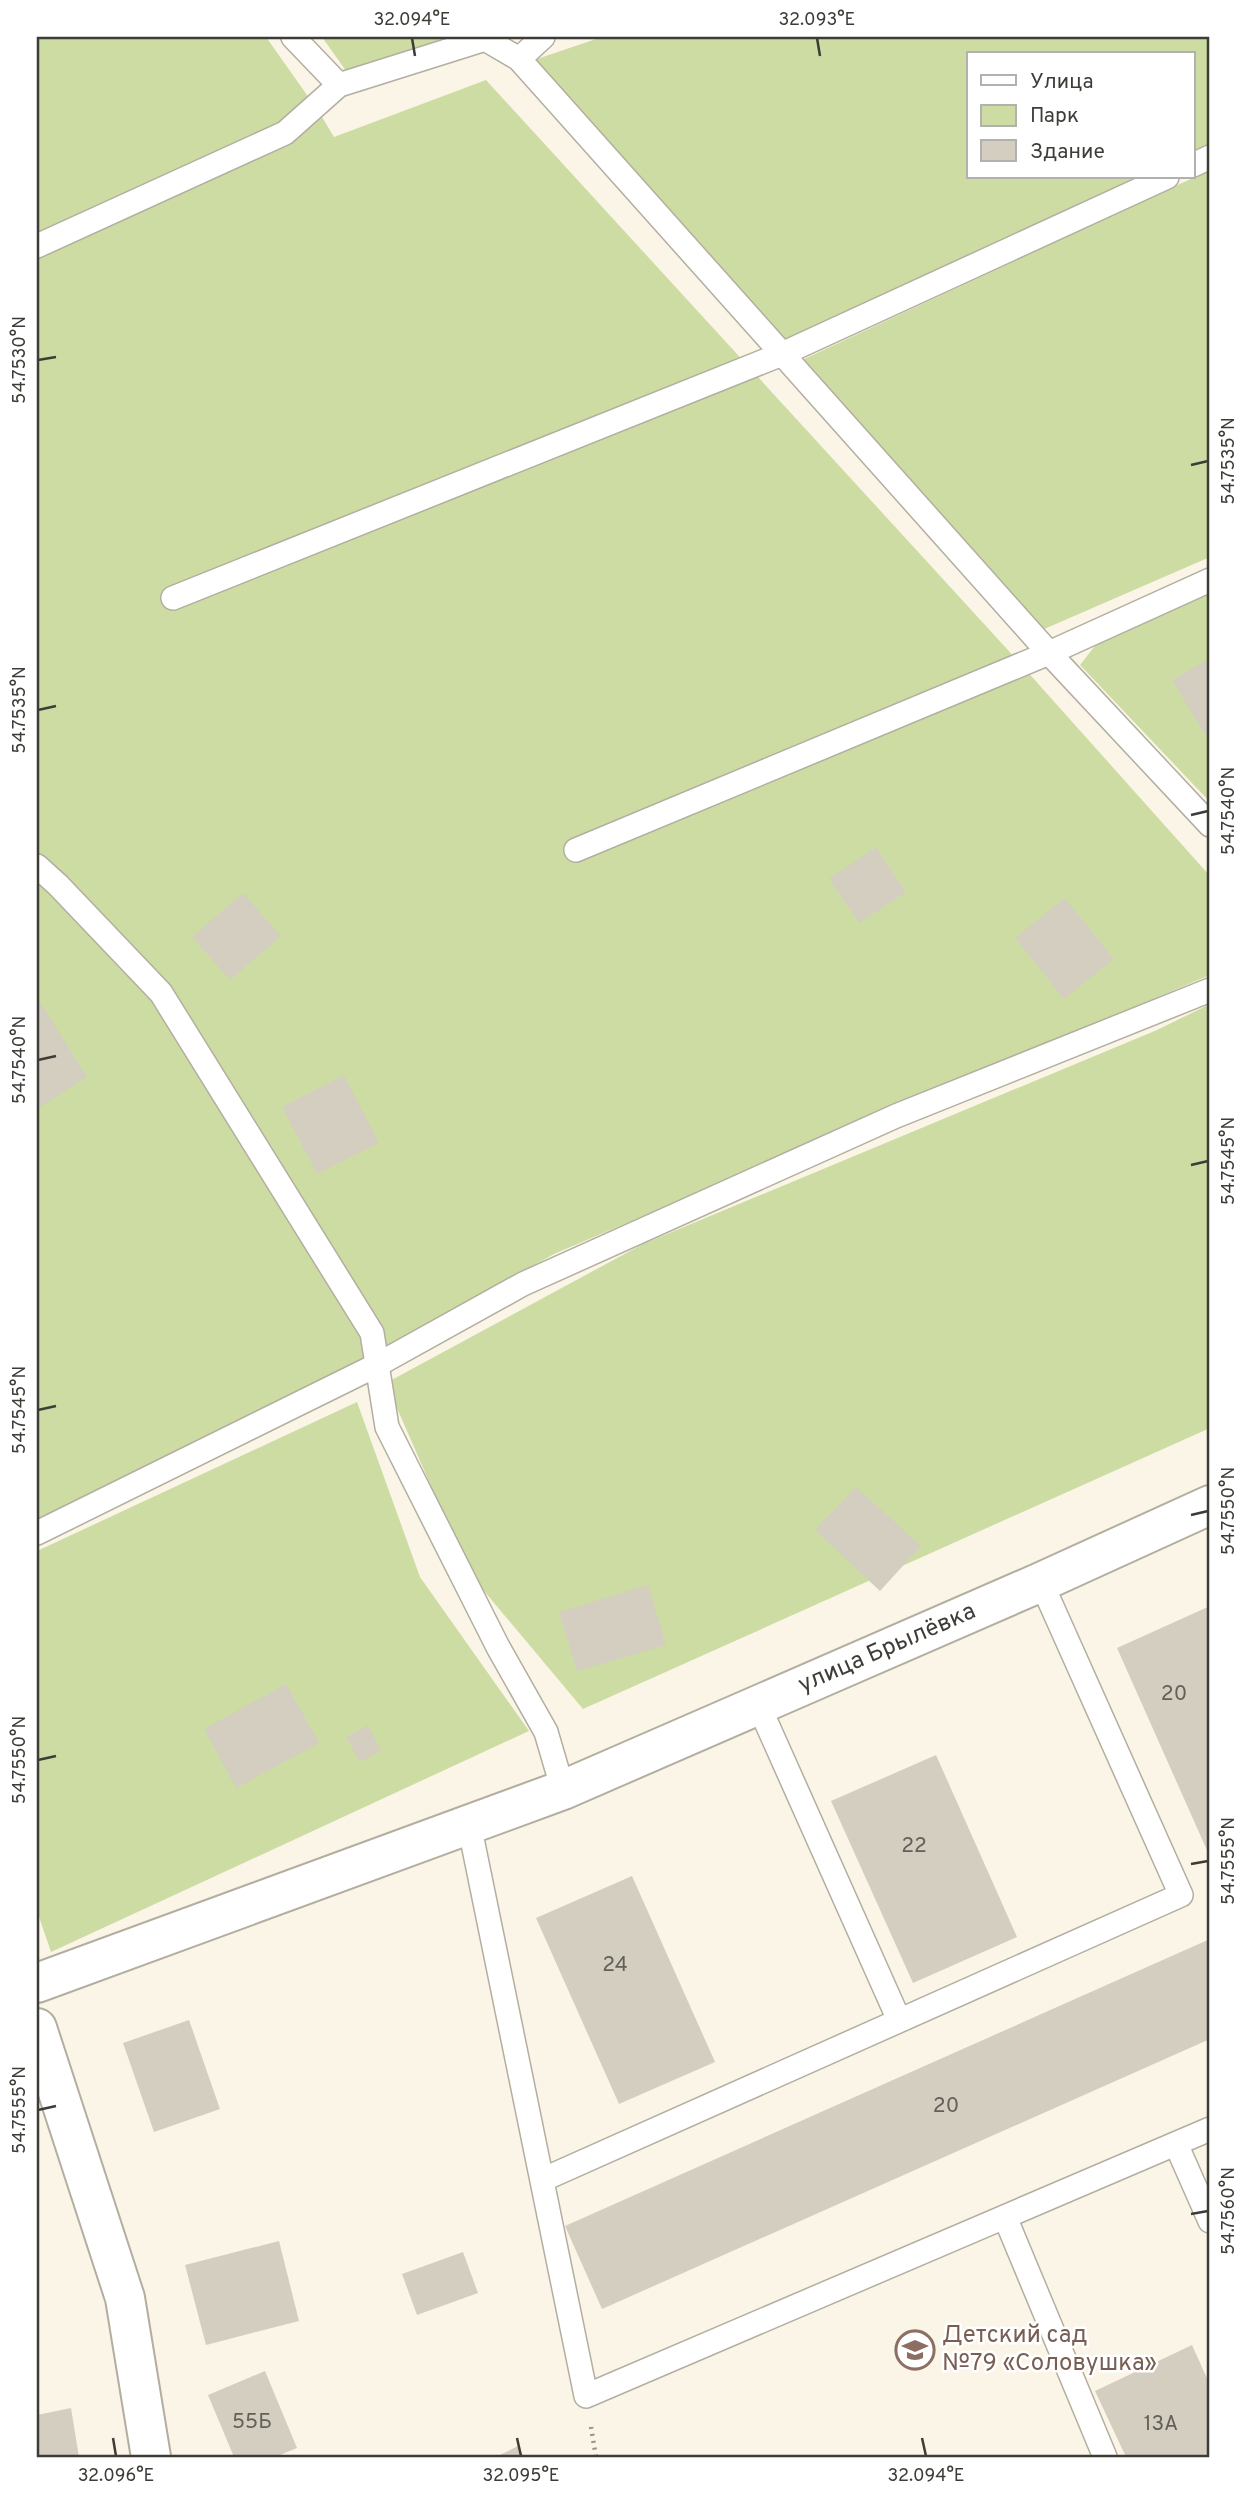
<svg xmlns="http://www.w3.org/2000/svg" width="1247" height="2494" font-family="Overpass,sans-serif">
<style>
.green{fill:#cddca3}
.building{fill:#d3cec0}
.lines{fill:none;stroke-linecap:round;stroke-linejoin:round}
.service-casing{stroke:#b3aea0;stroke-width:26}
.minor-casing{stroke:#b3aea0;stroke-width:42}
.path{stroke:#98948b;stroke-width:4.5;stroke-dasharray:2 5;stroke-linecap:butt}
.service{stroke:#fff;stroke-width:23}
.minor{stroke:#fff;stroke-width:38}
.ticks{fill:none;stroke:#3e3c37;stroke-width:2.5}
.labels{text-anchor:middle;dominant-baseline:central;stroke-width:5;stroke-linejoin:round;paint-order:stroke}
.number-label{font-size:21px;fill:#636059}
.street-label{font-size:24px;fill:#3e3c37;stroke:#fff}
.education-label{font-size:24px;fill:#785e54;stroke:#fff;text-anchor:start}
.neatline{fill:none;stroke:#3e3c37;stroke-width:2.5}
.ticks-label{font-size:18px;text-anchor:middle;fill:#3e3c37}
</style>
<rect width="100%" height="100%" fill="#fbf5e7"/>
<path class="green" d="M37,37H266L319,112L334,137L486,80L1007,649L1210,876V975L554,1254L340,1373L37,1519Z
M322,37H489L406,68L361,92Z
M602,37H1210V153L1193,161V54H969V177H1158L786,344L528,62Z
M1210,170V557L1042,630L802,360Z
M1210,582V802L1080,665L1112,624Z
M1210,1004V1428L583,1709L469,1573L386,1383L643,1244L1157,1030Z
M357,1402L420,1577L529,1731L51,1952L37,1911V1551Z"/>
<path class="building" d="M1210,658V739L1208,740L1172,680Z
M876,847L906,892L859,923L829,879Z
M243,893L281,936L230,980L192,937Z
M1065,898L1114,959L1064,999L1015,938Z
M37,997L87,1077L37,1109Z
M344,1075L379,1143L317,1174L282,1107Z
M856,1487L921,1546L880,1591L815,1530Z
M648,1585L666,1645L577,1671L559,1612Z
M1210,1606V1857L1117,1648Z
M286,1684L319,1743L236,1788L204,1729Z
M368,1725L381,1751L360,1762L346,1737Z
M936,1755L1017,1937L913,1983L831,1801Z
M632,1876L715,2062L619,2104L536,1918Z
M1210,1939V2039L602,2309L565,2226Z
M189,2020L220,2109L154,2132L123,2043Z
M279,2241L299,2321L206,2345L185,2265Z
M463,2252L478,2293L417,2315L402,2274Z
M1192,2345L1210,2385V2457H1126L1095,2391Z
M265,2371L297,2448L275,2457H234L208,2395Z
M71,2408L79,2457H37V2415Z
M518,2446L524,2457H496Z"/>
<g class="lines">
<g class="service-casing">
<path id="service" d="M293,37L339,85L485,39L519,59L1049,653L1210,825
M519,59L543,37
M1193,165L1210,157
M37,246L285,133L339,85
M173,598L782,354L1167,177
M576,850L1049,653L1210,580
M37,866L58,885L161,993L372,1333L387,1427L498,1647L546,1732L563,1790
M37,1533L377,1365L523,1284L896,1116L1210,990
M758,1704L899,2020
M469,1824L586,2396L1210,2129
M1176,2144L1210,2221
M542,2180L1181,1895L1041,1582
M1005,2217L1105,2457"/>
</g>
<g class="minor-casing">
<g id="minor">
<path id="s1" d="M37,1983L563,1790L1041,1582L1210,1505"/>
<path d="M37,2028L125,2298L151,2457"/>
</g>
</g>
<path class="path" d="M591,2427L596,2457"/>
<use href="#service" class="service"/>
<use href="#minor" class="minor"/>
</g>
<path class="ticks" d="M412,38L415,56M817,38L820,56M38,360L56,357M1191,465L1208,461M38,710L56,706M1191,815L1208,811M38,1060L56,1056M1191,1165L1208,1161M38,1410L56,1406M1191,1515L1208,1511M38,1760L56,1756M1191,1864L1208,1861M38,2110L56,2106M1191,2214L1208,2211M113,2438L116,2456M517,2438L521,2456M922,2438L926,2456"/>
<defs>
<g id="school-ring" transform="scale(2.0125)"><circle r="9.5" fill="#fff" stroke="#8d6e63" stroke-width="1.5"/><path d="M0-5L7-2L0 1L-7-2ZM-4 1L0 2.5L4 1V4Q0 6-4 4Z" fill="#8d6e63"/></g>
</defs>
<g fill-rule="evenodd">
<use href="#school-ring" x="915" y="2350"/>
</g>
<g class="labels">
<g class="number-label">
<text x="1174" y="1694">20</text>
<text x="914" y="1846">22</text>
<text x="615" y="1965">24</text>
<text x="946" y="2106">20</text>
<text x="252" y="2422">55Б</text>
<text x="1161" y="2424">13А</text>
</g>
<g class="street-label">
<text stroke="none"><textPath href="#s1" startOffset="914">улица Брылёвка</textPath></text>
</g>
<g class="education-label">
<text x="942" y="2336">Детский сад<tspan x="942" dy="28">№79 «Соловушка»</tspan></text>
</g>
</g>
<rect width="1247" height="2494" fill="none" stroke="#ffffff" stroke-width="77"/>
<rect x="967" y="52" width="228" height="126" fill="#ffffff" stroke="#b2b1af" stroke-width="2"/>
<rect x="981" y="75" width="35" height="10" fill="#ffffff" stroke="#b2b1af" stroke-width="2"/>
<text x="1030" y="88" font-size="21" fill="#3e3c37">Улица</text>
<rect x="981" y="105" width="35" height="21" fill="#cddca3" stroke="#b2b1af" stroke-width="2"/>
<text x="1030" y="122" font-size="21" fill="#3e3c37">Парк</text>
<rect x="981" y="140" width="35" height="21" fill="#d3cec0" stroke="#b2b1af" stroke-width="2"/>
<text x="1030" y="158" font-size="21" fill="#3e3c37">Здание</text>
<rect x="38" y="38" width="1170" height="2418" class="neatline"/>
<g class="ticks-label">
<text x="412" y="25">32.094°E</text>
<text x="817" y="25">32.093°E</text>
<text transform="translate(19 360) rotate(-90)" y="6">54.7530°N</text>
<text transform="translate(1228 461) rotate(-90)" y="6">54.7535°N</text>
<text transform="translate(19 710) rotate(-90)" y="6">54.7535°N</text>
<text transform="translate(1228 811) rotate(-90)" y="6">54.7540°N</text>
<text transform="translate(19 1060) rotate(-90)" y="6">54.7540°N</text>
<text transform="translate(1228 1161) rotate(-90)" y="6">54.7545°N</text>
<text transform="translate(19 1410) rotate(-90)" y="6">54.7545°N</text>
<text transform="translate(1228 1511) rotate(-90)" y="6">54.7550°N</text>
<text transform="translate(19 1760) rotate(-90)" y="6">54.7550°N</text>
<text transform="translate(1228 1861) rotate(-90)" y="6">54.7555°N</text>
<text transform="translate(19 2110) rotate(-90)" y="6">54.7555°N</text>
<text transform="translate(1228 2211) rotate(-90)" y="6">54.7560°N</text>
<text x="116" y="2481">32.096°E</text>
<text x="521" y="2481">32.095°E</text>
<text x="926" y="2481">32.094°E</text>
</g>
</svg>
